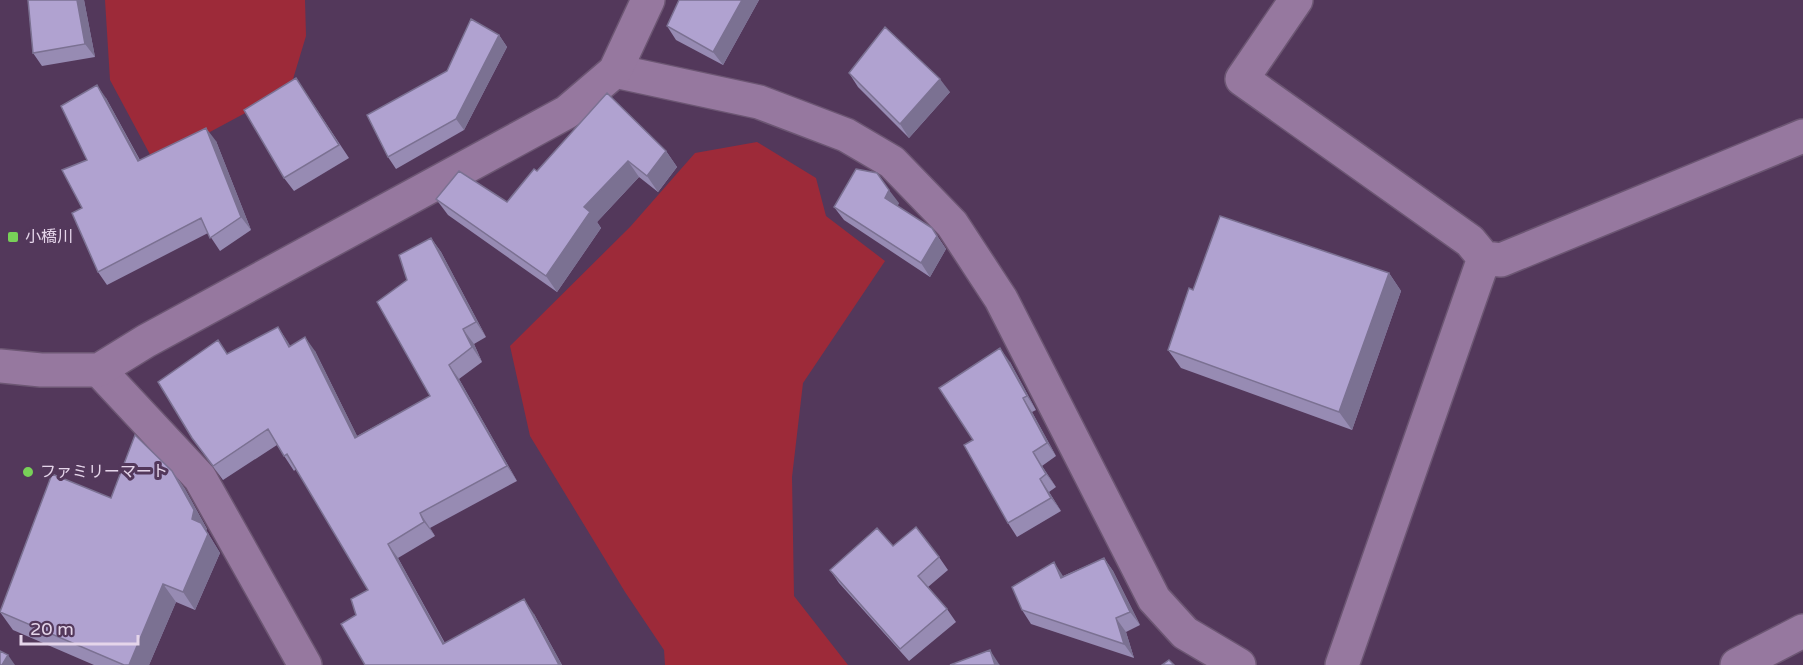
<svg xmlns="http://www.w3.org/2000/svg" width="1803" height="665" font-family="'Varela Round','Noto Sans JP',sans-serif">
<style>
.green{fill:#9d2a39}
.lines{fill:none;stroke-linecap:round;stroke-linejoin:round}
.minor-casing{stroke:#6c5673;stroke-width:36}
.tertiary-casing{stroke:#6c5673;stroke-width:36}
.minor{stroke:#96789f;stroke-width:33}
.tertiary{stroke:#96789f;stroke-width:33}
.wall{fill:#978bb3}
.shaded-wall{fill:#7b7192}
.building{fill:#b0a2d0;stroke:#7b7192;stroke-width:1.5}
.poi-dot{fill:#78d158;stroke:#53385b;stroke-width:2}
.labels{text-anchor:middle;dominant-baseline:central;stroke-width:6;stroke-linejoin:round;paint-order:stroke}
.poi-label{font-size:16px;fill:#e5d5ea;stroke:#53385b;text-anchor:start}
</style>
<rect width="100%" height="100%" fill="#53385b"/>
<path class="green" d="M105,0H305L306,36L290,89L154,162L110,80Z
M757,142L816,178L826,216L885,261L803,383L792,477L794,596L848,665H665L664,650L625,592L530,436L510,346L630,227L695,153Z"/>
<g class="lines">
<g class="minor-casing">
<path id="minor" d="M1296,0L1242,79L1470,241L1484,258L1501,260L1803,136
M615,71L759,102L846,135L892,162L952,224L1001,299L1154,599L1185,633L1239,665
M99,370L200,478L305,665
M1342,665L1484,258
M1737,665L1803,631"/>
</g>
<g class="tertiary-casing">
<path id="tertiary" d="M0,366L41,370H99L146,341L567,112L615,71L648,0"/>
</g>
<use href="#minor" class="minor"/>
<use href="#tertiary" class="tertiary"/>
</g>
<path class="wall" d="M28,0H84L95,57L42,66L33,53Z
M679,0H759L723,65L676,40L667,26Z
M499,35L507,47L464,130L396,169L388,157L447,71Z
M849,73L950,92L909,138L858,87Z
M296,78L349,158L294,191L284,178Z
M106,98L140,160L216,141L251,230L220,251L208,233L107,285L98,272L82,208Z
M666,151L677,167L658,192L639,177L597,222L601,228L557,292L448,215L436,199L507,202L537,171Z
M899,203L897,206L932,228L946,249L930,277L844,220L834,207Z
M431,238L441,252L486,337L474,344L482,362L459,379L517,481L430,528L435,536L398,558L445,643L534,614L562,665H365L356,615L368,590L296,469L294,471L277,445L223,480L192,438L228,354L278,327L290,346L315,351L357,436L430,396L407,280Z
M1389,273L1401,291L1352,430L1181,368L1168,350L1193,290Z
M1010,362L1036,410L1032,412L1056,456L1042,466L1056,487L1049,492L1061,511L1017,537L1008,523Z
M172,471L185,489L207,529L206,530L220,553L195,610L176,602L149,665H94L13,630L0,612L111,498Z
M893,546L939,557L948,570L928,587L947,609L956,622L909,661L839,583L830,570Z
M1104,558L1113,571L1140,625L1126,632L1134,658L1031,624L1022,610L1063,576Z"/>
<path class="shaded-wall" d="M77,0H84L95,57L85,44Z
M742,0H759L723,65L713,52Z
M499,35L507,47L464,130L456,119Z
M940,79L950,92L909,138L900,124Z
M97,85L106,98L147,174L138,161Z
M206,128L216,141L251,230L241,217Z
M666,151L677,167L658,192L647,176Z
M628,161L639,177L597,222L601,228L557,292L546,276L584,207Z
M889,190L899,203L895,212L885,198Z
M932,228L946,249L930,277L921,263Z
M431,238L441,252L486,337L476,322Z
M1389,273L1401,291L1352,430L1339,412Z
M278,327L288,342L299,361L289,347Z
M463,329L474,344L482,362L472,347Z
M305,337L315,351L365,452L355,438Z
M1000,348L1010,362L1036,410L1027,396Z
M449,365L459,379L517,481L507,466Z
M1023,398L1032,412L1056,456L1047,443Z
M1033,452L1042,466L1056,487L1046,474Z
M172,471L185,489L207,529L206,530L220,553L195,610L183,592L192,519Z
M1040,479L1049,492L1061,511L1051,498Z
M420,513L430,528L435,536L424,522Z
M388,544L398,558L453,659L443,644Z
M1104,558L1113,571L1140,625L1130,612Z
M1054,562L1063,576L1070,591L1061,578Z
M163,584L176,602L149,665H129Z
M524,599L534,614L562,665H559Z
M1116,618L1126,632L1134,658L1124,644Z
M990,650L999,664L1000,665H995Z
M8,655L15,665H2Z"/>
<path class="building" d="M28,0H77L85,44L33,53Z
M679,0H742L713,52L667,26Z
M471,19L499,35L456,119L388,157L367,115L447,71Z
M885,27L940,79L900,124L849,73Z
M296,78L339,145L284,178L244,110Z
M97,85L138,161L206,128L241,217L210,238L201,218L98,272L72,213L82,208L62,170L87,160L61,106Z
M607,93L666,151L647,176L628,161L584,207L590,212L546,276L436,199L459,171L507,202L534,169L537,171Z
M856,169L877,173L889,190L885,198L932,228L937,236L921,263L834,207Z
M1220,216L1389,273L1339,412L1168,350L1189,288L1193,290Z
M431,238L476,322L463,329L472,347L449,365L507,466L420,513L424,522L388,544L443,644L524,599L559,665H365L341,624L356,615L351,599L368,590L287,454L284,456L268,429L213,466L192,438L158,382L218,340L227,354L278,327L289,347L305,337L355,438L430,396L377,302L407,280L399,255Z
M1000,348L1027,396L1023,398L1047,443L1033,452L1046,474L1040,479L1051,498L1008,523L964,445L973,440L939,388Z
M135,435L172,471L194,510L192,519L201,523L208,534L183,592L163,584L129,665H124L0,612L52,474L111,498Z
M916,527L939,557L918,576L947,609L900,649L830,570L877,528L893,546Z
M1104,558L1130,612L1116,618L1124,644L1022,610L1012,587L1054,562L1061,578Z
M990,650L995,665H950Z
M0,651L8,655L2,665H0Z
M1169,660L1174,665H1162Z"/>
<g class="poi-dot">
<rect x="7" y="231" width="12" height="12" rx="3"/>
<circle cx="28" cy="472" r="6"/>
</g>
<g class="labels">
<g class="poi-label">
<text x="25" y="237">小橋川</text>
<text x="40" y="472">ファミリーマート</text>
</g>
</g>
<path d="M21 635v9h117v-9" fill="none" stroke="#e5d5ea" stroke-width="3"/>
<text x="30" y="635" font-size="18" fill="#e5d5ea" stroke="#53385b" stroke-width="4.5" paint-order="stroke">20 m</text>
</svg>
